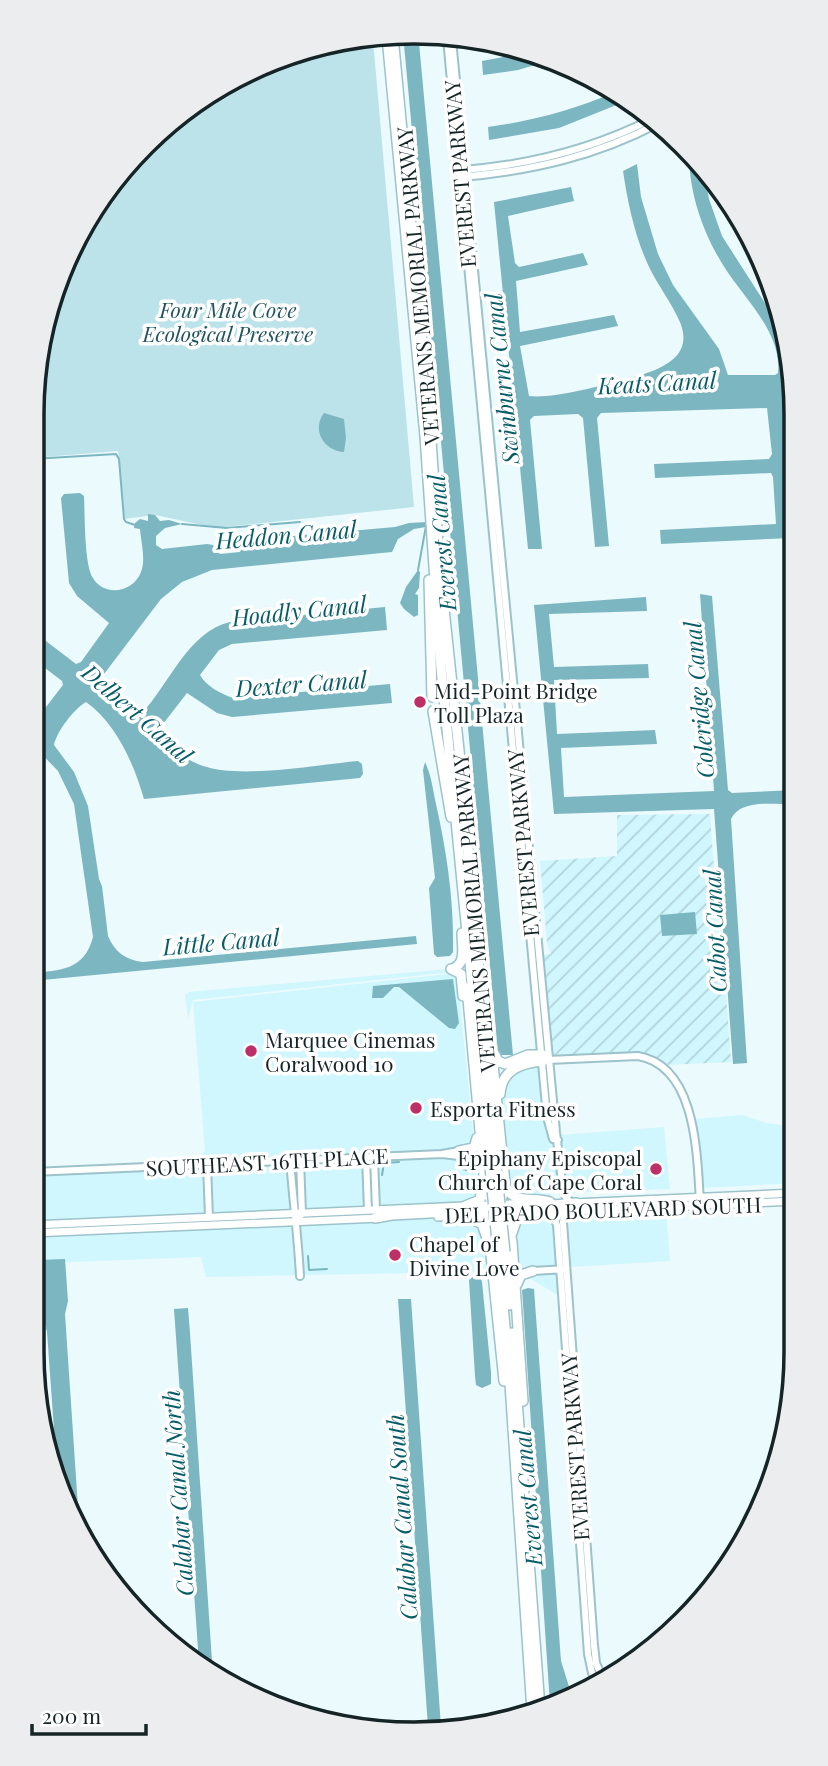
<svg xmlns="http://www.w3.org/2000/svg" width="828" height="1766" font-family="'Playfair Display',serif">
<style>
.built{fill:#cff7fd}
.industrial{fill:url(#industrial-furrows)}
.green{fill:#bde3ea}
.water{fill:#7cb7c1}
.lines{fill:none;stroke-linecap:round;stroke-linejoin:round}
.stream{stroke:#7cb7c1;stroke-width:2}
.secondary-casing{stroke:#9cc3ca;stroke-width:10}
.primary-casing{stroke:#9cc3ca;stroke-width:10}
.highway-casing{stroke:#9cc3ca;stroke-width:12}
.secondary{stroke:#fff;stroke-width:6}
.primary{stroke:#fff;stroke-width:7}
.highway{stroke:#fff;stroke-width:9}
.highway-bridge-casing{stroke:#9cc3ca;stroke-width:12;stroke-linecap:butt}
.highway-bridge{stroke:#fff;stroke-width:9}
.poi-dot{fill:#bc3066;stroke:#fff;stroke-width:2.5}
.labels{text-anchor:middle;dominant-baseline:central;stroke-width:7;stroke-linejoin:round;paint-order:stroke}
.street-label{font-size:21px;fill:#152426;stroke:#fff}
.park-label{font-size:21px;font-style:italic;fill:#21545c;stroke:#fff}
.poi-label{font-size:21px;fill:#152426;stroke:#fff;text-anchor:start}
.water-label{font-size:23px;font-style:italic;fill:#065d68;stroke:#fff}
.rim{fill:none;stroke:#152426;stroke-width:3.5}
</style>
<defs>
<pattern id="industrial-furrows" width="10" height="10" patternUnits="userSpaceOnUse" patternTransform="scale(1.75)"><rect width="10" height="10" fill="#cff7fd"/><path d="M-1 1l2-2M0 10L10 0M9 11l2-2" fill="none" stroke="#b1d4d9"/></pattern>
</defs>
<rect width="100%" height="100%" fill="#ebfafd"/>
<path class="built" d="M449,969L450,972L193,1000L188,1019L185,995L189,992Z
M457,973L479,1193L550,1190L559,1296L518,1271L206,1277L201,1257L45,1263L43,1281H32V1173L194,1161L205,1151L193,1002Z
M541,1063L545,1117L556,1142L561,1193H552L550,1188L512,1190L508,1185L502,1090L514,1070Z
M743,1115L766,1123L796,1127V1183L702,1188L694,1119Z
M664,1127L670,1189L566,1193L559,1135Z
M666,1209L670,1261L570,1267L566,1213Z"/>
<path class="industrial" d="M710,814L719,938H722L731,1062L666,1065L652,1057L623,1053L551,1058L541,955L551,954L547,943L540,861L617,856V815Z"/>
<path class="green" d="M373,40L414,507L216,528L155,515L124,519L118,451L32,458V414L60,268L143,144L267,61Z"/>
<path class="water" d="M414,32H418L513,1055H500L498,1053L450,532L444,524L414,529L398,539L392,552L212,570L182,582L161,599L101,678L102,683L142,713C170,683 188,632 230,622L385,607L387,630L232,644L219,650L200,675C206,686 221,694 233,698L390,684L392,703L232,717L217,713L187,693L156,733L157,737C172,748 186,760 203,766C241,779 316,765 358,761L362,764L363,774L360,778L144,799C134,764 116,723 86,702C74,709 57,731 54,745L74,772L88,806L99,879L102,886L108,936C115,952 125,960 143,962L416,936L417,944L32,981V973C60,970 84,971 93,937L74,804L58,771L32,744V725L63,685L62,681L32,658V627L42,638L76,664L81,662L109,623L77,596L69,583L61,498L64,494L80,493L84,496C85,514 84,565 93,578C104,597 133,593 141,572C146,560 141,542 140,529L134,528L135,523L140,519L148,521V514L155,515L160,521L169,520L182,524L165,528L156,536V545L162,549L207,544L213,545L220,554L240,552L243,544L259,539L395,527L409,523L444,521L448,517L403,34Z
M524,53L555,59L518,70L483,75L482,61Z
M615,92L629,100L559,128L489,140L488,127C532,121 574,110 615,92Z
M689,153L703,167L709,199L722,236L786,336L793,374V407L786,406L783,410L792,538L661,544L660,530L776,524L773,477L771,473L655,478L654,464L769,459L772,454L767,408L601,413L597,418L609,546L595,547L583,418L578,414L534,416L530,420L542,549H528L494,202L571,187L574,201L508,216L515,263L519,267L583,253L588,265L516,281L520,332L614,315L618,326L520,346L529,396C551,399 600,386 624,380C652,372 698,361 679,320C671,302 659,287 650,269C635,238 628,204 623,171L637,164L641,197L658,254L673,285L719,349L728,375H775L778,373C782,331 743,298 723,265C702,231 689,192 689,153Z
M324,413L344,419L346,438L344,452C324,451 311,430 324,413Z
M418,570L420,572L419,588L415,594L418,595V615L414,617L404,609L400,603L406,587Z
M700,594L712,596L728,790L732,793L795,790V804C775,805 741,798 731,819L747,1063L733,1064L714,809L554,814L534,605L646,597L647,611L549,614L554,667L648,664L649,678L554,680L557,734L655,730L657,744L561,748L564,797L714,791Z
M425,762C431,774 433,790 436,804C447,853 454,901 453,952L450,956L437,957L434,954L429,888L435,878L423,770Z
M695,912L697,934L662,936L660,915Z
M453,979L459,1023L455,1029L449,1028L399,987H394L383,998H372L373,986Z
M65,1259L68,1301L65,1314L79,1522L58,1485L47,1332L40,1304L37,1260Z
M474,1276H480L482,1282L491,1372V1384L482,1388L476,1385L475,1376L469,1280Z
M528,1288L534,1289L561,1661L572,1696L550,1704L522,1290Z
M398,1299H411L441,1727H428Z
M188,1308L190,1333L213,1676L199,1663L174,1309Z"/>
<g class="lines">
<path class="stream" d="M32,459L116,454L119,459L124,519L126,522L135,525
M182,524L227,528L300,522
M418,570L426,526
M382,1175L384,1163L399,1162
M308,1256L309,1270L327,1269
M453,1266H462"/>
<g class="secondary-casing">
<path id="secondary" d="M447,38L547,1117L553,1139L558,1140
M452,39L556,1132L563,1190L566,1198L571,1202
M462,170C530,165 593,149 654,118
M461,177C532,171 596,156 659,123
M548,1060L638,1056C697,1066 697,1156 700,1202
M366,1157L368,1210
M374,1157L376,1210
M290,1160C293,1199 298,1237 300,1276
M207,1164L209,1217
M32,1172L442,1154L459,1156L466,1166L473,1164L472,1157L459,1151L442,1154
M565,1211L563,1222L594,1645L596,1663L605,1684
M547,1213L553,1216L557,1225L588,1654L592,1673L598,1686
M300,1217L302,1213L300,1160
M533,1271L566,1269"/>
</g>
<g class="primary-casing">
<path id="primary" d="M573,1203L796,1193
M438,1217L796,1201
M32,1225L533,1203
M32,1233L380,1218"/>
</g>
<g class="highway-casing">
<path id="highway" d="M393,36L430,426L440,571L461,769L496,1166
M387,37L425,436L441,668L490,1167
M429,580L432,697
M433,711L451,817
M451,969L461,974L463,996
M452,969C467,964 462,947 462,933
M467,988L485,1186L489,1197L495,1204
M495,1055L498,1061L505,1064L528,1055H543
M500,1094C502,1069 521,1063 543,1061
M459,1151L474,1148L477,1138
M506,1187C514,1205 534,1196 550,1202
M465,1206L480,1200L482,1187
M466,1216L482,1224L487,1238
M500,1216L509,1227L512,1242L523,1401
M375,1218L392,1215L485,1210L501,1201L505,1183L486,995
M512,1233L517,1218L525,1213
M498,1252L509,1369L532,1711
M505,1252L510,1305
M517,1284L521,1275L533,1271
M512,1333L540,1708
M504,1381L489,1235C490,1223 496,1214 507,1209L576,1203"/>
</g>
<use href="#secondary" class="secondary"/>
<use href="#primary" class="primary"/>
<use href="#highway" class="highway"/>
<g class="highway-bridge-casing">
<path id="highway-bridge" d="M496,1166L505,1252
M490,1167L498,1252"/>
</g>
<use href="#highway-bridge" class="highway-bridge"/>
</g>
<g class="poi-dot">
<circle cx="420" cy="702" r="7"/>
<circle cx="251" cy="1051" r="7"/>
<circle cx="416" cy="1108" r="7"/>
<circle cx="656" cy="1169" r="7"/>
<circle cx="395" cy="1255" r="7"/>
</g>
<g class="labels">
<g class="street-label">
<text transform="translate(459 174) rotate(-95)">EVEREST PARKWAY</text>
<text transform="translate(417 286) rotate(-95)">VETERANS MEMORIAL PARKWAY</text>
<text transform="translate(522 843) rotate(-95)">EVEREST PARKWAY</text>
<text transform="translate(473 913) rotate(-95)">VETERANS MEMORIAL PARKWAY</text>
<text transform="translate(267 1161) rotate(-3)">SOUTHEAST 16TH PLACE</text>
<text transform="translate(603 1209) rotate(-2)">DEL PRADO BOULEVARD SOUTH</text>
<text transform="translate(574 1447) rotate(-94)">EVEREST PARKWAY</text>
</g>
<g class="park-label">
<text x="228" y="309">Four Mile Cove<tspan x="228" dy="24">Ecological Preserve</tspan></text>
</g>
<g class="poi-label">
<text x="434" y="690">Mid-Point Bridge<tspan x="434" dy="24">Toll Plaza</tspan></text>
<text x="265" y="1039">Marquee Cinemas<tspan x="265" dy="24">Coralwood 10</tspan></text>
<text x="430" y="1108">Esporta Fitness</text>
<text x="642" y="1157" text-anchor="end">Epiphany Episcopal<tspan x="642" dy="24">Church of Cape Coral</tspan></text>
<text x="409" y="1243">Chapel of<tspan x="409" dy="24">Divine Love</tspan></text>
</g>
<g class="water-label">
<text transform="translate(501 379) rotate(-96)">Swinburne Canal</text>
<text transform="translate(657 382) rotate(-3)">Keats Canal</text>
<text transform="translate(286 534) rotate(-5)">Heddon Canal</text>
<text transform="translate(441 543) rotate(-95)">Everest Canal</text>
<text transform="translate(299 610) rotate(-6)">Hoadly Canal</text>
<text transform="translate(301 683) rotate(-4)">Dexter Canal</text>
<text transform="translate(698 700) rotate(-95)">Coleridge Canal</text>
<text transform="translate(138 713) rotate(41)">Delbert Canal</text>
<text transform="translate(714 931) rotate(-93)">Cabot Canal</text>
<text transform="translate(221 941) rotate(-5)">Little Canal</text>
<text transform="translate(177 1493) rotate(-94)">Calabar Canal North</text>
<text transform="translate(527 1498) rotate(-95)">Everest Canal</text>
<text transform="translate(401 1517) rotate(-94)">Calabar Canal South</text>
</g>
</g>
<path d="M0 0H828V1766H0ZM414 44H414A370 370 0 0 1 784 414V1352A370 370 0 0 1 414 1722H414A370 370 0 0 1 44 1352V414A370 370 0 0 1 414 44Z" fill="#ecedee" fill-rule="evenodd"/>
<path class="rim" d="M414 44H414A370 370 0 0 1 784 414V1352A370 370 0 0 1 414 1722H414A370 370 0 0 1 44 1352V414A370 370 0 0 1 414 44Z"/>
<path d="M32 1724v10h114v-10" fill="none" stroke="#152426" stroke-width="3.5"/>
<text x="42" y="1724" font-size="21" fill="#152426" stroke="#ffffff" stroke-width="5" paint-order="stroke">200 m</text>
</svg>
